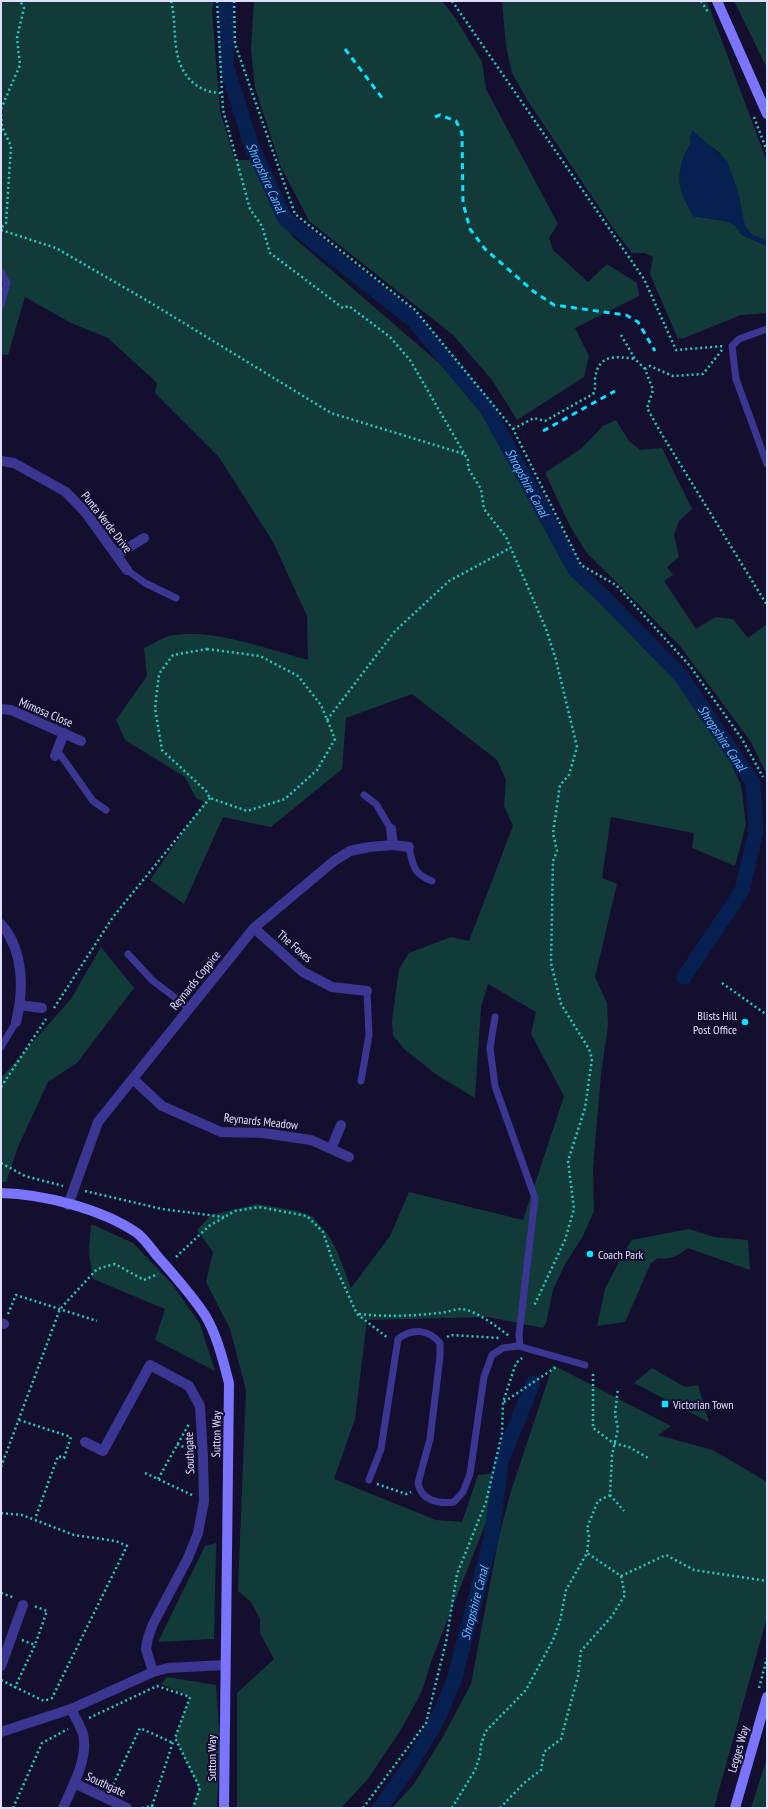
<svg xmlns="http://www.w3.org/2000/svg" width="768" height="1809" font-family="'PT Sans Narrow',sans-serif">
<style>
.green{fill:#123a39}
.water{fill:#062051}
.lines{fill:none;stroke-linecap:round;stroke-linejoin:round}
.canal{stroke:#062051;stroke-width:15}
.path{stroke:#25ccc4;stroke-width:2.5;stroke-dasharray:2 3;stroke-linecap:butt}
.lane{stroke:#3b3692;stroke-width:7}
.street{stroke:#3b3692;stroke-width:10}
.secondary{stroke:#7a74ff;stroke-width:10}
.rail{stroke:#09e3ff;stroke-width:3;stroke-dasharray:6 5;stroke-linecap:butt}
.poi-dot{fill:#09e3ff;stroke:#150f2f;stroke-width:1.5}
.labels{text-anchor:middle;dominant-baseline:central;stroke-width:4;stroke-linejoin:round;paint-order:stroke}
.street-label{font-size:12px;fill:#e1ddff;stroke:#150f2f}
.poi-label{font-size:12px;fill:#e1ddff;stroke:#150f2f;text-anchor:start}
.water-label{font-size:13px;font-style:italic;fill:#6bb8ff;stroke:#150f2f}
</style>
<rect width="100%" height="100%" fill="#150f2f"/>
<path class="green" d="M1,1H214L212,12L220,111L235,160H256L274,210L293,237L439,363L480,411L557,548L581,584L629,621L681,680L722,744L741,785L746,824L735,866L692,848L694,833L611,817L602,878L617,884L595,977L607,1003L608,1025L601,1074L593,1168L594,1211L583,1236L565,1264L553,1290L546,1323L543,1328L488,1317L367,1320L355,1419L334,1479L436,1520L462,1522L478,1475L506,1472L432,1659L422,1691L402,1728L367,1780L341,1808H237V1693L274,1659L260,1633V1619L251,1602L238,1591L246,1390L230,1329L206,1282L213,1252L197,1230L211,1215L257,1204L298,1211L313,1217L329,1236L337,1251L351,1288L390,1236L409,1192L523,1220L564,1096L531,1034L536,1012L488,984L481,1007L475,1098L437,1075L404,1049L393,1035L392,1021L399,969L409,953L451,937L469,941L513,826L504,806L506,780L497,760L412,694L346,718L342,769L271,827L223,817L184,904L150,880L204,802L196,798L185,777L125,740L116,720L147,676L144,648C151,645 159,640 166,637C204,625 270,650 308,660L307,616L273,542L219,457L155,393L157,383L108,338L71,323L25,297L8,355L1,354Z
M254,1H442L456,19L482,62L486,89L558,224L549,238L553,250L588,282L607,264L637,283L639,296L575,328L589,356L584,377L517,420L492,380L453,335L309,221L281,167L255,88L251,49Z
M502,1H707L767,162V241L751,234L745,226L720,153L702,140L696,133L690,137L691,144C683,153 678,172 680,185C681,195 689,207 693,216L725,221L735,225L742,235L767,246V313L741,315L684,338L678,339L650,274L653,257L645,253H632L615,231L526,98L512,73L506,46Z
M734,1H767V68Z
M616,420L629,441L640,450L662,448L692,509L679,521L674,535L679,557L667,567L673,575L664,581L696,629L715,617L733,619L748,638L767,624V775L751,742L680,646L586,552L570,526L545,473L582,448L603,426Z
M101,947L134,988L77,1063L48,1082L18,1147L6,1182H1V1078L71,999Z
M91,1224L133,1243L172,1284L200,1324L215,1371L155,1340L165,1309L93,1279L89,1254Z
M689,1229L714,1237L748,1240L750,1270L688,1248C677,1256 672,1260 658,1258L651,1263L625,1322L597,1326L605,1289L623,1254L632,1240Z
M553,1365L671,1426L658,1435L713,1450L767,1482V1617L714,1808H392L414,1784L444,1735L471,1684L499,1536L511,1491Z
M652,1368L685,1387L698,1385L709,1422L634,1383Z
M216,1543L214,1639L158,1642L205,1546Z
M167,1677L216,1685L220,1742L217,1808H192L199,1788L175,1738L190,1697L161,1684Z
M767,1758V1808H751Z"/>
<path class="water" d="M692,130L727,161L738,191L745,226L751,234L767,241V246L742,235L735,225L725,221L693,216C689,207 681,195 680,185C678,172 683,153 691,144L690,137Z"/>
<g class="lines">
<g class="canal">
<path id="s1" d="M225,1L227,45L226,65L251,144L285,219L413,320L488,410L575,570L604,597L681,676L753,783L756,831L742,891L684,977"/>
<path id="s2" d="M380,1808L413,1761L436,1722L454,1681L492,1534L501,1462L533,1383"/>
</g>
<path class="path" d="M171,1C175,17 174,31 176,47C179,73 195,93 222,93
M217,1L223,110L250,209L262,226L270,253L343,308L349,306L390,337L410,360L468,460V468L481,489L484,509L506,537L546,629L556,660L577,747L569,775L560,785L553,833L557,851L553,861L551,963L561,1004L589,1049L592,1059L585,1108L568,1161L574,1209L565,1240L534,1306
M234,1L235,44L295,214L415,310L513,429L581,565L616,585L690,666L742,739L763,777
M452,1L644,279L676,350L724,346
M701,1L708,12
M1,109L20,65L17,38L24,8L20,1
M1,114L2,127L11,146L6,223L1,228
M754,117L767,151
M1,230L56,248L151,303L331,413L464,454
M621,335L635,359L645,369
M722,350L703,374L673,376L650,366L645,369L653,390L647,408L661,433L767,605
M513,429L534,418L545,421L593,394C596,389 595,385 595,379C598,354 615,356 635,359
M207,649L260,656L298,676L321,705L335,739L317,770L285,799L247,811L210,798L206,791L162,750L155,708L159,674L173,655Z
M327,720L395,631L449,581L510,548
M722,983L767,1015
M54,1008L113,917L210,798
M1,1087L46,1019
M1,1163L25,1176L63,1186
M85,1191L162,1209L224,1217
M176,1257L209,1226L235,1211L259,1207L307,1216L323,1232L332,1259L357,1314L388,1338
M8,1314L16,1295L97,1321
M359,1314C385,1317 412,1316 439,1313C446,1313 454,1309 461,1309C474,1309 499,1328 509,1336
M447,1337L451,1335L499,1338
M593,1374V1428L613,1443L629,1447L648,1458
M504,1402L556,1367
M19,1420L71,1437L64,1458L58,1456L35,1519
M177,1444L192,1451
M1,1467L60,1309L97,1269L115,1264L144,1280L158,1274
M145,1473L192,1495
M158,1479L189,1424
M377,1484L406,1494L411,1492
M610,1495L624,1511
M1,1513L22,1515L74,1535L116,1541L127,1546L52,1698L44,1701L15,1687L35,1645L47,1611L34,1606
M621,1576L666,1555L694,1570L767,1581
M1,1593L15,1598
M22,1640L35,1645
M1,1680L15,1687
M759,1688L767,1658
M89,1718L157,1686L190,1697L175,1738L200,1788L193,1808
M111,1789L140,1728L173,1743
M152,1806L173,1742
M13,1808L42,1743L68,1729
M142,1808L152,1806V1808
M363,1808L426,1723L446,1642L457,1574L486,1502L502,1434L503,1402L516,1363L522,1358
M452,1808L475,1770L480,1756L481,1745L485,1732L526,1690L553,1640L560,1621L566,1590L587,1553L589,1535L587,1528L593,1513L598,1501L610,1495L612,1455L618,1429L615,1414L618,1388
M500,1808L524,1783L541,1770L544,1752L561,1739L578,1676L581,1651L612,1616L625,1595L621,1576L587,1553"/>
<path class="lane" d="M1,272L7,283L1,305
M767,329L739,339L732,346L736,379L767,464
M127,570L145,583L176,598
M57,750L93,801L106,810
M364,795L376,804L391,829
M409,847C413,865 413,874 432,881
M128,954L153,981L189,1008
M495,1017L490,1048L495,1086L535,1198L519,1335L520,1346
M1,1047L16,1022
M361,1081L369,1035L367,991
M369,1480L381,1449L398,1339C412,1328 428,1329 440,1343V1357L430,1439L418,1483C421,1501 439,1504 454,1502L463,1492L470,1474L484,1377L492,1355L503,1348L518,1346L585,1365"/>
<path class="street" d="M1,461L14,463L66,492L86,513L127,570
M116,555L144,538
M1,709L11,710L81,741
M55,756L64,733
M391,829L393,845
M1,924C24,950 24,990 16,1022
M254,928L303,972L332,987L367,991
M20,1005L42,1008
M133,1079L162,1106L221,1132L263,1133L311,1140L349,1157
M331,1149L341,1125
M68,1205L98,1122L254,928L334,861L350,851L369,847L393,845L409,847
M1,1323L4,1324
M85,1442L103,1451L150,1365L189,1386L200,1406L203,1457L204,1501L198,1533L188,1558L153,1624L148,1638L146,1649L153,1672
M1,1666L23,1605
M1,1732L71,1709L153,1672L168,1668L225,1665
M74,1783L127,1808
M63,1808C72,1787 89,1758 83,1734C80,1725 75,1717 71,1709"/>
<path class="secondary" d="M717,1L767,114
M1,1193C43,1194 102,1209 137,1233C145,1239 152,1250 159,1258C175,1276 191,1294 205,1315C217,1335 223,1360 229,1383L224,1808
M735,1808L767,1697"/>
<path class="rail" d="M345,49L383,99
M435,117L440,115L456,121L462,133L463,203L470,229L485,249L533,291L554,305L626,315L638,322L655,351
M543,431L615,391"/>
</g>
<g class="poi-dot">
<circle cx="745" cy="1022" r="4"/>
<circle cx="590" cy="1254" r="4"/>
<rect x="661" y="1400" width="8" height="8" rx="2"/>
</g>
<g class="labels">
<g class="street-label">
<text transform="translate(107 522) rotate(52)">Punta Verde Drive</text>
<text transform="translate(46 712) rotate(23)">Mimosa Close</text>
<text transform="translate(295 946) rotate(41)">The Foxes</text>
<text transform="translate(195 980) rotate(-51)">Reynards Coppice</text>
<text transform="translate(261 1121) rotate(6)">Reynards Meadow</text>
<text transform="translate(216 1434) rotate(-89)">Sutton Way</text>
<text transform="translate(189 1453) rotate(-92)">Southgate</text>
<text transform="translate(738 1749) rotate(-74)">Legges Way</text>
<text transform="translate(211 1758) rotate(-90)">Sutton Way</text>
<text transform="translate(106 1784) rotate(25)">Southgate</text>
</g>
<g class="poi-label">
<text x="737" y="1015" text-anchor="end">Blists Hill<tspan x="737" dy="14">Post Office</tspan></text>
<text x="598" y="1254">Coach Park</text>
<text x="673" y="1404">Victorian Town</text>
</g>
<g class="water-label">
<text stroke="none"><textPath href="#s1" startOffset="184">Shropshire Canal</textPath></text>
<text stroke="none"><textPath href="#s1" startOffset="592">Shropshire Canal</textPath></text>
<text stroke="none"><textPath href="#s1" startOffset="916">Shropshire Canal</textPath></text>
<text stroke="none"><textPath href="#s2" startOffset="228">Shropshire Canal</textPath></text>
</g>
</g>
<rect width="768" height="1809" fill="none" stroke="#e1ddff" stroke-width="4"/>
</svg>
